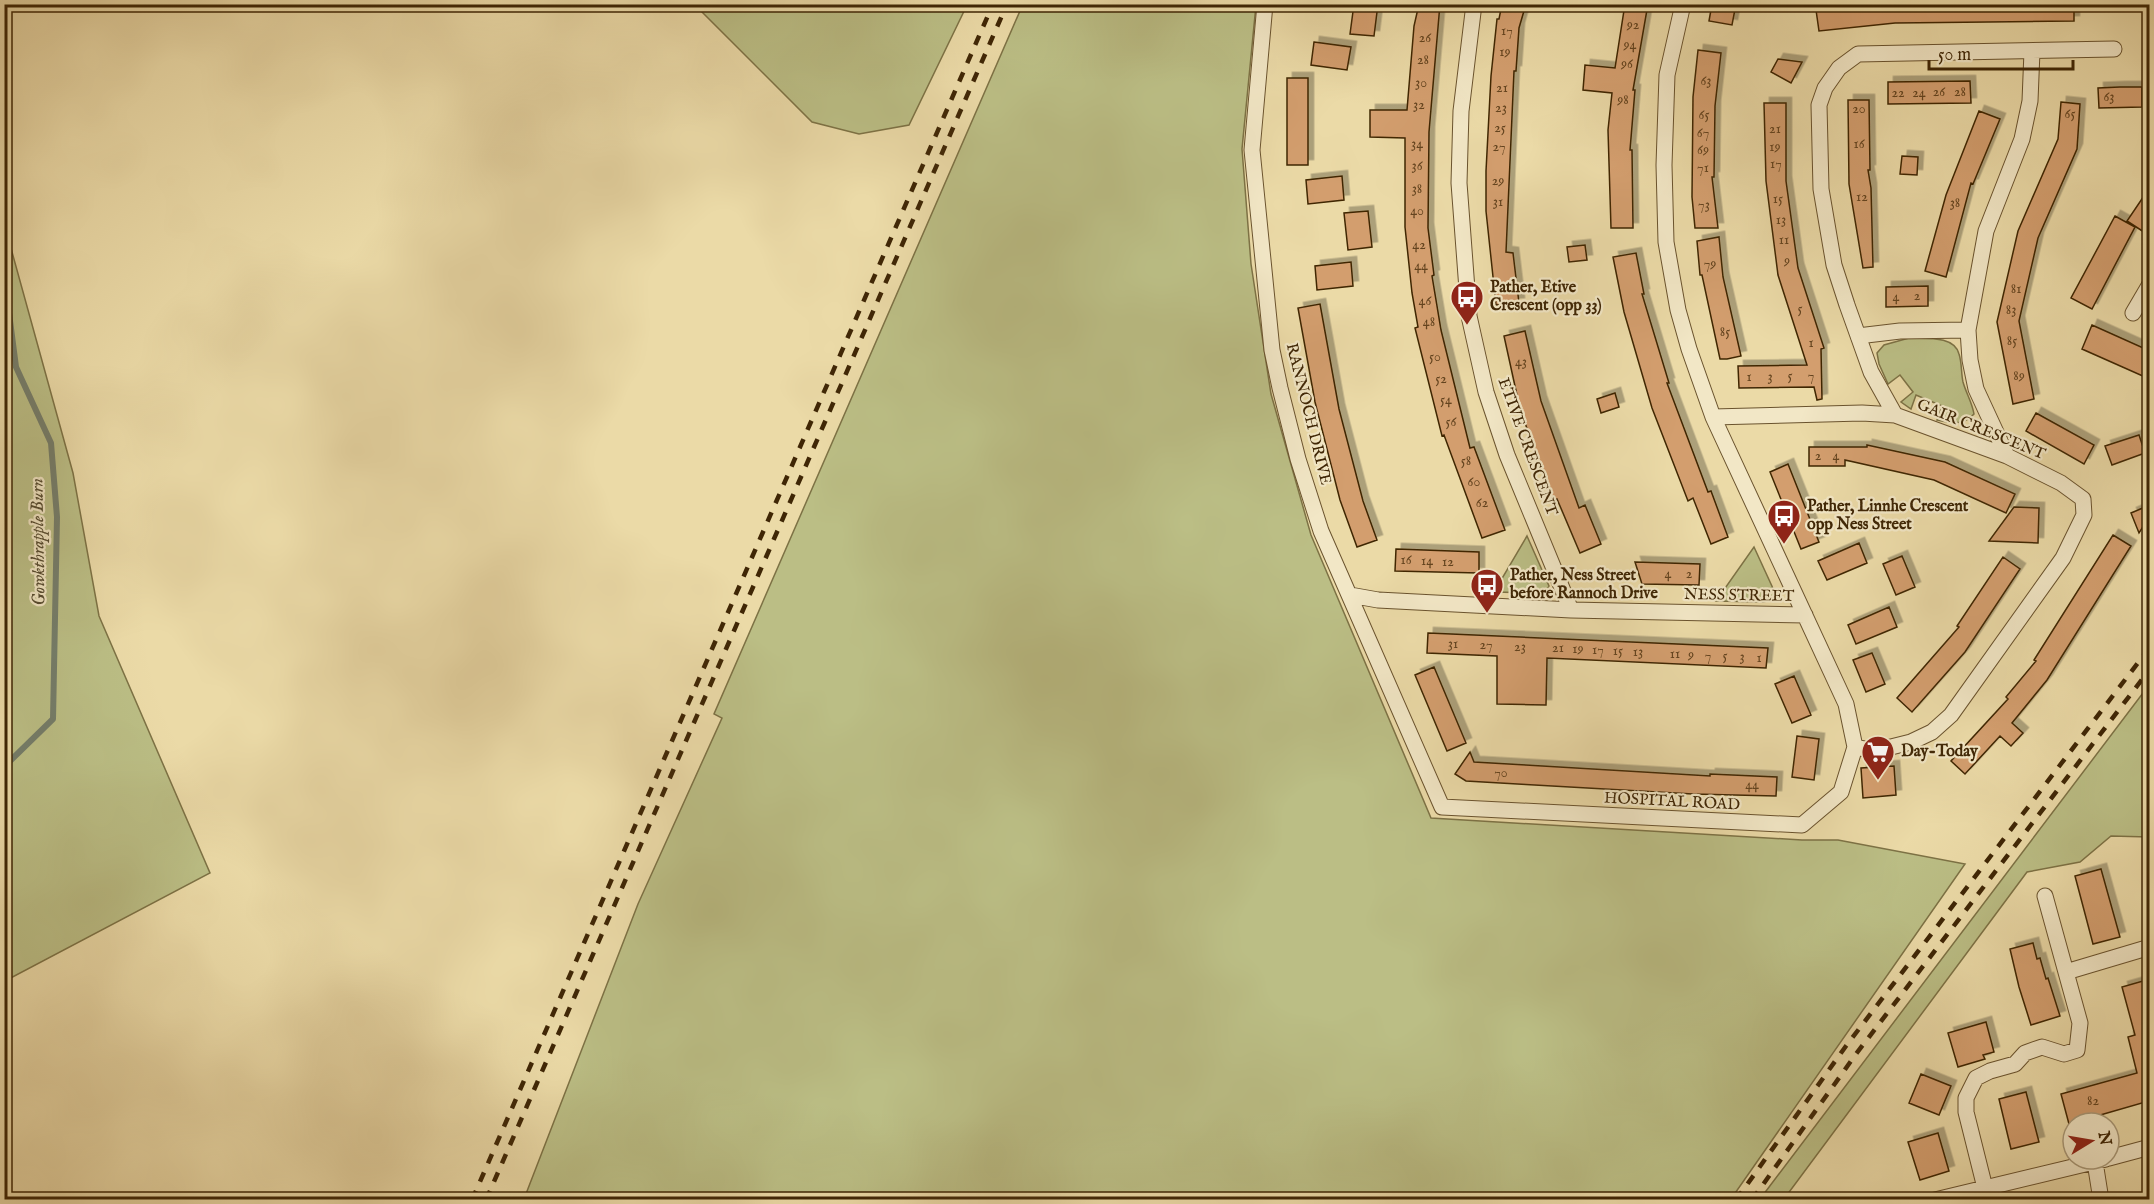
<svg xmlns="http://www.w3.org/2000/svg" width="2154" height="1204" font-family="'IM FELL English',serif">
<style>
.green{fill:#bbbe85;stroke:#7d7245;stroke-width:1.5}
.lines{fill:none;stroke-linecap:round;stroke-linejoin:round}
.stream{stroke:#757e6b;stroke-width:6}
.building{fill:#d39e6e;stroke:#3f2605;stroke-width:1.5;filter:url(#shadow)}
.street-casing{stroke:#6a532e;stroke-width:17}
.street{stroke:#f2e7c6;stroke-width:15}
.rail{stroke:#3f2605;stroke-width:4.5;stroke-dasharray:10 10;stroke-linecap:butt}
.labels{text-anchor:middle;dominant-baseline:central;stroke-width:4.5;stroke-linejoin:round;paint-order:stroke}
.number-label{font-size:14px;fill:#64441f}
.poi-label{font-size:16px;font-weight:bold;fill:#3f2605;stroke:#f2e7c6;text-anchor:start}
.street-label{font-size:16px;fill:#3f2605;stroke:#f2e7c6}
.water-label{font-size:18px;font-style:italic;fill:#564b30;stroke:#f2e7c6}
</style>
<defs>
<filter id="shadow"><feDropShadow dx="5.5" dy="-5.5" stdDeviation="0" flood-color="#0004"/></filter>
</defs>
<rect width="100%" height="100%" fill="#ebdaa7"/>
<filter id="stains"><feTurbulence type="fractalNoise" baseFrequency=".00333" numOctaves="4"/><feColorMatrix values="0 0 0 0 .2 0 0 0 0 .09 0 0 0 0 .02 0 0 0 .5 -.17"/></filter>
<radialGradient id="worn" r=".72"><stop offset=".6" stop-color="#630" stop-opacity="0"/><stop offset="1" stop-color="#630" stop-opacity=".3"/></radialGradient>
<path class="green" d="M1023,4L1256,5L1242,149L1251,264L1271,394L1311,535L1431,818L1802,840H1838L1965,864L1731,1199H524L638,904L722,718L714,714Z
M695,5H967L909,125L859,134L812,122Z
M4,223L73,473L99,616L210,873L5,981Z
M1909,338C1925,339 1954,335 1959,354C1962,363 1961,373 1963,382C1966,393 1972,402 1974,414C1963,426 1952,423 1937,420L1942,406L1916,395L1911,409L1901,402L1913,392L1900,375L1888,384L1879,364L1877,353L1884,345Z
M1527,536L1549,586L1545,593L1494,592Z
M1754,547L1776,595L1773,600L1762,602L1716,601Z
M2149,685V837L2111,836L2080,862L2027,872L1784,1199H1760Z"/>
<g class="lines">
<path class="stream" d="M4,305L9,313L16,367L51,443L57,517L53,719L7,764L4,768"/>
</g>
<path class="building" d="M1354,4H1378L1374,36L1350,34Z
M1419,4H1440L1429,132L1428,228L1434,275L1432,276L1441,330L1470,448L1474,447L1505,530L1482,538L1444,435L1442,436L1415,328L1418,327L1412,293L1405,227V138L1370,137V110H1407L1414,26Z
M1502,4H1526L1519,28L1516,71H1514L1506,252L1513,253L1519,303L1496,305L1486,211V171L1491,76L1497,19H1499Z
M1625,4H1648L1633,90H1635L1630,150H1632L1633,228H1611L1608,130L1612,93L1583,90L1585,65L1615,68Z
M1712,4H1736L1732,25L1709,21Z
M1864,4H2074V21L1895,23L1819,31L1816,10Z
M1314,42L1351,47L1347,70L1311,65Z
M1698,50L1721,53L1715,106L1714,177H1712L1718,228H1695L1692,197L1693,97Z
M1778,59L1802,62L1791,83L1771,72Z
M1287,78H1308V165H1287Z
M1970,81L1971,103L1888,104V82Z
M2120,87H2142V107L2099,108L2098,88Z
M1848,100H1869L1870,170H1868L1871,188L1873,267L1863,268L1849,184Z
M2061,102L2080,104L2077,149L2038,238L2019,321L2034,399L2013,404L1997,322L2018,231L2058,139Z
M1764,103H1786V181L1798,268L1824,348L1821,349L1822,399L1817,400L1814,387L1739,388L1738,366L1807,365L1778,275L1766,181Z
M1979,111L2000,119L1973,184L1971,183L1946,277L1925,271L1946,195Z
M1902,156L1918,157L1917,175L1900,174Z
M1342,176L1344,200L1308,204L1306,180Z
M2150,187V236L2127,221Z
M1368,211L1372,247L1348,250L1344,213Z
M2115,216L2135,227L2092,309L2071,298Z
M1719,237L1723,277L1741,356L1727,359H1720L1702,275H1700L1697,241Z
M1585,245L1587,260L1569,262L1567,247Z
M1636,253L1644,294H1642L1669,383H1667L1708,492L1711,491L1728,537L1711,544L1693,498L1688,501L1652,408L1624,312L1613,257Z
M1351,262L1353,286L1317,290L1315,266Z
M1928,286V306L1886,307V287Z
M1320,304L1339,409L1363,501L1377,540L1357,547L1340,500L1315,402L1298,308Z
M2092,325L2150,351V367L2145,377L2082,349Z
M1525,331L1541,401L1579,508L1585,505L1601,544L1580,553L1557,499L1553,501L1520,409L1504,336Z
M1615,393L1619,407L1601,413L1597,399Z
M2036,413L2094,445L2084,464L2026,431Z
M2139,435L2145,453L2112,465L2105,446Z
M1867,445L1945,462L2015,494L2006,513L1934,480L1845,460V466H1809V447H1867Z
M1788,464L1819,542L1801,549L1770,472Z
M2150,505V516L2139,533L2131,513Z
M2014,507L2039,508L2038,543L1989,541Z
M2113,535L2131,546L2047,680L2012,723L2023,733L2011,746L2000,736L1965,774L1951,761L2008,699L2006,697L2036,661L2034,660Z
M1859,543L1867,563L1827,580L1818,561Z
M1396,549L1479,552V573L1395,571Z
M1902,556L1915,587L1896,595L1883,564Z
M2003,557L2020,569L1965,652L1912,712L1897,698L1959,627L1957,626Z
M1635,562L1700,564L1699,585L1642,584Z
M1889,607L1897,627L1856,644L1848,625Z
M1428,633L1768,648L1766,668L1547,658L1546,705L1497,704V656L1427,653Z
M1872,653L1885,684L1866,692L1853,660Z
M1434,667L1466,743L1447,751L1415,675Z
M1794,676L1811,715L1792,723L1775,684Z
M1797,736L1819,739L1814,780L1792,777Z
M1470,752L1474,762L1710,776V774L1777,777L1776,796L1693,794L1466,781L1455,774Z
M1894,766L1896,795L1863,798L1861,768Z
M2101,869L2120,937L2093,944L2075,876Z
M2033,943L2037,959L2040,958L2046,979L2048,978L2060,1016L2031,1025L2019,987L2010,949Z
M2150,979L2149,1101L2069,1124L2061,1094L2137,1073L2128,1037L2135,1035L2122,987Z
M1986,1022L1994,1052L1983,1055L1985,1059L1958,1067L1948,1033Z
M1921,1074L1951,1086L1939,1115L1909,1103Z
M2026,1092L2039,1142L2011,1149L1999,1099Z
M1938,1133L1949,1171L1920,1180L1908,1142Z"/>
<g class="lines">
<g class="street-casing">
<path id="street" d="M1265,4L1252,150L1272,350L1280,388L1298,459L1321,531L1442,807L1802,825L1841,792L1855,747L1846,704L1713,417L1689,349L1678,310L1666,242L1664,165L1667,75L1683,4
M1474,4L1461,111L1459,183L1469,316L1486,392L1507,455L1571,610
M2133,313L2150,284
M1858,336L1900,331L1968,330
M1895,415L1871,372L1847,305L1834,265L1821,189L1819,105L1825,88L1839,68L1858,54L2114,49
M1713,417L1862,413L1895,415L2007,456L2061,483L2083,499L2084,515L2063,558L1951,715L1932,732L1911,742L1875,751L1855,747
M2007,456L1976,389L1970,360L1968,330L1986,231L2022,139L2030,101L2032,51
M1350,595L1378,600L1571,610L1805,615
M2066,972L2150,947
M2109,1158L2150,1147
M2095,1162L2101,1200
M1985,1188L1966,1112V1098L1976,1078L1990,1071L2015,1064L2025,1053L2042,1047L2064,1054L2077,1050L2080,1023L2045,896
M1935,1200L2106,1159"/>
</g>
<use href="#street" class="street"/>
<path class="rail" d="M472,1200L993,4
M486,1200L1007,4
M1736,1200L1846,1046L2150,647
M1752,1200L1856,1054L2150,669"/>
</g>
<defs>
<g id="bus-pin" transform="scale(1.725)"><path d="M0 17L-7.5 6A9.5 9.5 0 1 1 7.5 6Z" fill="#8f2418" stroke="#f2e7c6"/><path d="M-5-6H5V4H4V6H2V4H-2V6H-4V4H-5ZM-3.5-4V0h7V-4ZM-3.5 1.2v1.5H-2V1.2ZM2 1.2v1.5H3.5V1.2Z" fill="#fff"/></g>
<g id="supermarket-pin" transform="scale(1.725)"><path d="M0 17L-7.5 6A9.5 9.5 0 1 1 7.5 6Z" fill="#8f2418" stroke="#f2e7c6"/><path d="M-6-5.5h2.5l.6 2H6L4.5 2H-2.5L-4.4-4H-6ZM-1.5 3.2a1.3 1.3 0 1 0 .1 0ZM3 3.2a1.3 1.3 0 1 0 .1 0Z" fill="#fff"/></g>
</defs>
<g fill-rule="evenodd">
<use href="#bus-pin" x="1467" y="297"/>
<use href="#bus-pin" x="1784" y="516"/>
<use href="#bus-pin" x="1487" y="585"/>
<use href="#supermarket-pin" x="1878" y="752"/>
</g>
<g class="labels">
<g class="number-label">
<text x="1633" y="25">92</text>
<text x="1507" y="31">17</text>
<text x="1425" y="38">26</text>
<text x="1630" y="45">94</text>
<text x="1505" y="52">19</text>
<text x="1423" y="60">28</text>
<text x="1627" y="64">96</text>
<text x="1706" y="81">63</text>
<text x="1421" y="83">30</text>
<text x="1502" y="88">21</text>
<text x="1939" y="92">26</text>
<text x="1960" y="92">28</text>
<text x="1898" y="93">22</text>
<text x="1919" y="93">24</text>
<text x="2109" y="97">63</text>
<text x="1623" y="100">98</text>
<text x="1419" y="105">32</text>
<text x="1501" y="108">23</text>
<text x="1859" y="109">20</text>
<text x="2070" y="114">65</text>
<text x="1704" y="115">65</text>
<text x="1500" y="128">25</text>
<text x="1775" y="129">21</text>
<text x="1703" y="133">67</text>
<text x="1417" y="144">34</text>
<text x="1859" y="144">16</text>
<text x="1499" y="147">27</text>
<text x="1775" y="147">19</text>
<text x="1703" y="150">69</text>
<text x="1776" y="164">17</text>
<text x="1417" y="166">36</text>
<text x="1703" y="168">71</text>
<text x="1498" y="181">29</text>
<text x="1417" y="189">38</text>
<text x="1862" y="197">12</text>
<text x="1778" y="199">15</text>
<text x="1498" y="202">31</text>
<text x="1955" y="203">38</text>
<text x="1704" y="205">73</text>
<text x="1417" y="211">40</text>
<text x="1781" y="220">13</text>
<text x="1784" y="240">11</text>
<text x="1419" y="245">42</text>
<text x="1787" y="261">9</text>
<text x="1710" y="264">79</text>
<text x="1421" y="266">44</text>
<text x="2016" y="289">81</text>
<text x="1917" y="296">2</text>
<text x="1896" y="297">4</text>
<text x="1425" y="301">46</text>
<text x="1800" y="309">5</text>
<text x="2011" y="310">83</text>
<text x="1429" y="322">48</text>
<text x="1725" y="332">85</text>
<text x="2012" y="341">85</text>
<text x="1811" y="343">1</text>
<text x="1435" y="357">50</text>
<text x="1521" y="362">43</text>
<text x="1790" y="376">5</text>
<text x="1811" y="376">7</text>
<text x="2019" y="376">89</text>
<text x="1749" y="377">1</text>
<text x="1770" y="377">3</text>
<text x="1441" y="379">52</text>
<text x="1446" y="400">54</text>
<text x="1451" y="422">56</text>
<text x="1818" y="456">2</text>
<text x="1836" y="456">4</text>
<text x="1466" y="461">58</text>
<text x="1474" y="482">60</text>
<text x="1482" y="503">62</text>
<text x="1406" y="560">16</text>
<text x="1427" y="561">14</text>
<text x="1448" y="562">12</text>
<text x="1668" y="574">4</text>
<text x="1689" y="574">2</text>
<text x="1453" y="644">31</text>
<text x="1486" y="645">27</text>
<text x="1520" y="647">23</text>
<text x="1558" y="648">21</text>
<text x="1578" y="649">19</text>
<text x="1598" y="650">17</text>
<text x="1618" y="651">15</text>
<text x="1638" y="652">13</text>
<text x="1675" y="654">11</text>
<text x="1691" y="655">9</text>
<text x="1708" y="656">7</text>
<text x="1725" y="656">5</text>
<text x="1742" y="657">3</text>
<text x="1759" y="658">1</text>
<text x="1501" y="773">70</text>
<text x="1752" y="785">44</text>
<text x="2093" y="1101">82</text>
</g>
<g class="poi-label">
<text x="1490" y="288">Pather, Etive<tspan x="1490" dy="18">Crescent (opp 33)</tspan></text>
<text x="1807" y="507">Pather, Linnhe Crescent<tspan x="1807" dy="18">opp Ness Street</tspan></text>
<text x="1510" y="576">Pather, Ness Street<tspan x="1510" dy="18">before Rannoch Drive</tspan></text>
<text x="1901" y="752">Day-Today</text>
</g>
<g class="street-label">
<text transform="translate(1308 414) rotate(76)">RANNOCH DRIVE</text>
<text transform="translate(1981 430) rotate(22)">GAIR CRESCENT</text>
<text transform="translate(1527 447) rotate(70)">ETIVE CRESCENT</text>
<text transform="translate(1739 596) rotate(1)">NESS STREET</text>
<text transform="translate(1672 802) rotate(3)">HOSPITAL ROAD</text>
</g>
<g class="water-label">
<text transform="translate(39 542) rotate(-91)">Gowkthrapple Burn</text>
</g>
</g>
<rect width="2154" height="1204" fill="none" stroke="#ebdaa7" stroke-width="24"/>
<rect x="6" y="6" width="2142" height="1192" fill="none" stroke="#3f2605" stroke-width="3"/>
<rect x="12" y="12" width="2130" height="1180" fill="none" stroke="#3f2605" stroke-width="1.5"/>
<g transform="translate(2091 1141) rotate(79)"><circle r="28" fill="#f2e7c6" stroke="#aa9a79" stroke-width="1.5"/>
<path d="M0-4.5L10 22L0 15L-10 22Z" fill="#8f2418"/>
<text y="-9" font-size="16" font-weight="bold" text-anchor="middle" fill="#3f2605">N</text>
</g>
<path d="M1929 60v9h144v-9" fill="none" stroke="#3f2605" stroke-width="3"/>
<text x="1938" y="60" font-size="18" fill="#3f2605" stroke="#f2e7c6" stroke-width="4.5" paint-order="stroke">50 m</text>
<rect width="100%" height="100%" filter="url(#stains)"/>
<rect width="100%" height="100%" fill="url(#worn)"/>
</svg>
